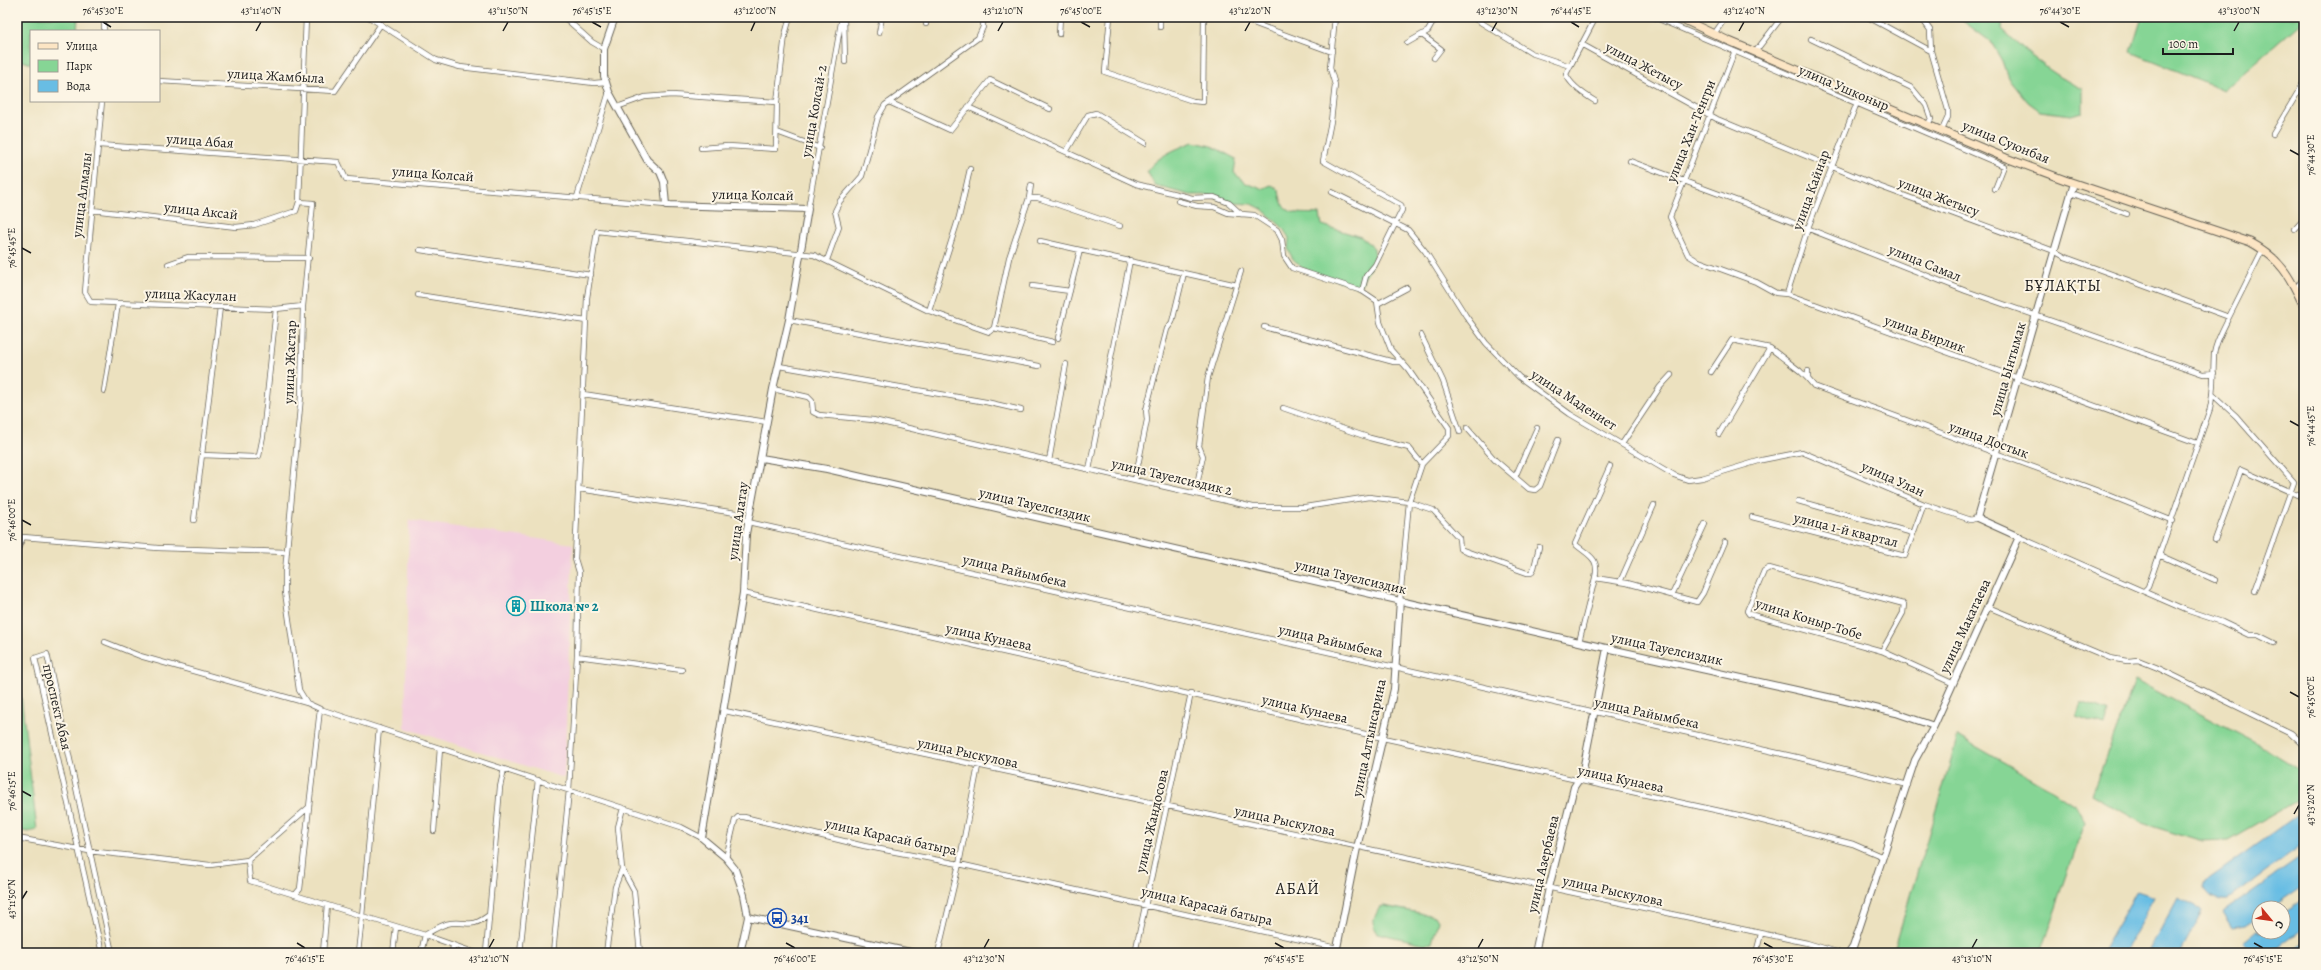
<svg xmlns="http://www.w3.org/2000/svg" width="2321" height="970" font-family="Alegreya,serif">
<style>
.built{fill:#f3cfdf}
.green{fill:#86d595;stroke:#517858}
.water{fill:#68bde4;stroke:#426c80}
.lines{fill:none;stroke-linecap:round;stroke-linejoin:round}
.minor-casing{stroke:#656155;stroke-width:6}
.tertiary-casing{stroke:#656155;stroke-width:8}
.secondary-casing{stroke:#656155;stroke-width:9}
.minor{stroke:#fff;stroke-width:4.5}
.tertiary{stroke:#fff;stroke-width:6}
.secondary{stroke:#fce5c4;stroke-width:7}
.ticks{fill:none;stroke:#1c1c1c;stroke-width:1.5}
.labels{text-anchor:middle;dominant-baseline:central;stroke-width:4;stroke-linejoin:round;paint-order:stroke}
.street-label{font-size:14px;fill:#1c1c1c;stroke:#fcf5e5}
.culture-label{font-size:14px;font-weight:bold;fill:#0d838f;stroke:#fcf5e5;text-anchor:start}
.transit-label{font-size:14px;font-weight:bold;fill:#164399;stroke:#fcf5e5;text-anchor:start}
.quarter-label{font-size:16px;letter-spacing:1px;fill:#1c1c1c;stroke:#fcf5e5}
.neatline{fill:none;stroke:#1c1c1c;stroke-width:1.5}
.ticks-label{font-size:10px;text-anchor:middle;fill:#1c1c1c}
</style>
<rect width="100%" height="100%" fill="#fcf5e5"/>
<filter id="ink" filterUnits="userSpaceOnUse"><feTurbulence type="fractalNoise" baseFrequency=".025" numOctaves="2"/><feDisplacementMap in="SourceGraphic" scale="8" xChannelSelector="R" yChannelSelector="G"/><feConvolveMatrix kernelMatrix="1 2 1 2 8 2 1 2 1" color-interpolation-filters="sRGB"/></filter>
<filter id="wash" filterUnits="userSpaceOnUse"><feTurbulence type="fractalNoise" baseFrequency=".012" numOctaves="4" result="noise"/><feDisplacementMap in="SourceGraphic" scale="16" xChannelSelector="R" yChannelSelector="G"/><feGaussianBlur stdDeviation="0.9" result="paint"/><feColorMatrix in="noise" values="0 0 0 0 0 0 0 0 0 0 0 0 0 0 0 0 0 1.4 0 .05"/><feComposite in="paint" operator="in"/></filter>
<g filter="url(#wash)">
<rect width="100%" height="100%" fill="#ece1bf"/>
<path class="built" d="M409,520L573,544L564,778L405,728Z"/>
<path class="green" d="M17,17H78L77,31H31V64L17,59Z
M1951,17H2003L2002,29C2027,52 2051,75 2083,89V112L2071,115L2040,111L2028,102L2008,78L2002,61L1991,42L1963,21Z
M2142,17H2304V20L2224,90L2131,52Z
M1193,142L1212,146L1236,159L1234,173L1246,183L1262,189L1271,185L1279,190C1282,219 1300,212 1320,214L1322,225L1361,237L1374,248C1376,264 1365,273 1360,288L1302,268L1293,259L1288,250L1289,238L1282,227L1262,209L1252,204L1231,203L1208,195H1190L1155,186L1147,171C1159,155 1174,150 1193,142Z
M17,662L37,830L28,832L17,830Z
M2135,680L2258,744L2304,772V800L2299,799L2228,840L2199,841L2142,823L2092,794Z
M2081,702L2108,711L2104,726L2076,717Z
M1958,736L2052,790L2076,806L2085,823L2040,953H1893Z
M1384,906L1435,916L1438,921L1432,943L1425,944L1377,933C1370,926 1375,915 1380,907Z"/>
<path class="water" d="M2297,816L2304,820V843L2227,900C2216,901 2209,897 2204,887L2206,881Z
M2304,855V885L2271,908H2259V917L2246,926L2233,928L2223,912Z
M2137,891L2155,897L2124,953H2101Z
M2178,897L2196,906L2202,912L2180,953H2148Z
M2304,898V928L2271,953H2253L2243,942L2259,929V932H2283V913Z
M2304,942V953H2288Z"/>
</g>
<g filter="url(#ink)">
<g class="lines">
<g class="minor-casing">
<path id="minor" d="M369,17L436,60L460,67L594,83L606,82
M564,17L592,42L604,49
M844,17L845,62
M1110,17L1105,72L1193,101L1203,102L1204,17
M1335,17L1330,68L1335,85L1331,121L1323,161L1401,205L1402,210L1375,265L1366,276L1362,291
M1472,17L1531,53L1570,66
M1654,17L2004,166L1995,189
M1868,17L1931,51
M1921,17L1930,30L1931,51L1948,110V117L1942,130
M1253,23L1332,52
M926,24V17
M1160,27V17
M104,31V17
M879,33L882,17
M1059,34L1060,17
M1714,34L1726,17
M1422,35L1441,49L1434,58
M1811,39L1912,88L1926,105L1931,119L1928,124
M1407,43L1428,31L1436,17
M1581,44L1717,119L1881,187L2054,251L2065,257L2229,317L2263,249
M1755,52L1782,17
M1734,53L1670,217L1688,255L1696,260L1756,282L1776,293L1787,294L2197,443
M159,81L335,91L381,24
M102,101L85,292L91,302L276,309L303,306
M1595,101C1585,95 1570,85 1566,74L1596,17
M889,102L950,130L990,80L1050,109
M617,107L645,97L672,95L777,102
M968,107L1136,184L1192,198L1214,197L1229,203L1241,214
M777,132L820,148
M2273,134L2304,82
M99,145L338,162L346,179L666,205
M701,148L728,146L776,149L777,102L785,35L790,17
M1066,152L1088,115L1096,113L1145,143
M1630,161L1746,204L1966,291L2203,374L2214,373
M1332,192L1408,230L1425,251L1466,316L1486,343L1519,377L1570,414L1674,475L1688,480L1702,478L1762,460L1802,452L1924,504L1971,520L1977,518
M2071,193L2127,214
M577,197L609,92
M1029,198H1038L1120,226
M1178,201L1197,206L1214,207L1228,213L1254,215L1277,230L1282,240L1284,256L1292,268L1362,291L1377,301L1380,322L1391,350L1408,369L1449,428V436L1422,464L1409,502L1400,600
M299,202L313,203L303,306L301,396L285,572V592L299,690L307,703L320,709L681,827L702,838
M808,209L842,17
M92,210L236,227L254,225L296,211L299,202L306,17
M2295,229L2304,219
M1040,241L1237,285
M420,250L591,275
M827,260L839,227L835,211L840,201L862,176L878,117L885,105L978,38L983,27V17
M168,264L188,257L309,258
M1032,286L1070,291
M2296,289L2304,277
M1787,294L1808,228L1860,95
M418,295L586,321
M1379,303L1407,288
M929,311L959,217L970,169
M789,320L1039,366
M1264,327L1394,362H1401
M994,328L1053,342
M1421,335L1443,381L1460,432
M1058,338L1080,250
M779,366L986,402L1021,410
M1808,371V379L1814,386L2101,492L2173,521
M1711,372L1732,340L1770,348
M773,389L808,397L812,401L813,412L819,415L873,420L1253,507H1305L1369,497L1409,502L1433,510L1459,538L1460,549L1527,573H1531L1534,568L1539,547
M104,391L118,304
M583,394L767,422
M2213,395L2236,416L2294,482L2255,591
M1283,408L1370,438L1409,448L1422,464
M1467,428L1495,460L1529,489L1535,490L1540,486L1558,440
M1719,434L1770,348L1800,371L1808,379
M1622,444L1660,387L1671,375
M202,455L254,457L259,456L263,436L276,309
M1049,461L1066,364
M1089,470L1130,260
M1515,477L1537,428
M1135,480L1147,420L1146,410L1167,329L1172,322L1184,273
M579,489L736,513L748,522L1796,757L1908,785
M1195,494L1203,456L1199,446L1208,377L1241,271
M1798,501L1913,533
M1752,517L1905,556L1924,504
M194,520L220,307
M2019,537L2186,610L2222,622L2249,635H2258L2274,643
M2215,540L2241,470L2304,498
M17,551L23,537L158,548L287,552
M2159,555L2215,580
M1595,578C1600,558 1589,556 1575,544L1610,466
M1620,582L1654,505
M2144,591L2148,587L2210,409C2214,391 2213,373 2214,354C2216,341 2223,329 2229,317
M743,593L1383,738L1743,816L1853,844L1883,857
M1672,595L1705,524
M1988,607L2110,658L2127,661L2138,660L2158,668L2291,733L2304,745
M105,642L140,656L307,703
M1579,642L1595,578L1627,583L1697,602L1703,593L1725,542
M1882,651L1903,613L1904,604L1769,568L1764,571L1747,611L1749,614L1882,651L1952,683
M577,656L682,670
M320,709L309,807L248,860L250,881L327,905
M725,711L1807,943L1840,953
M434,831L440,748
M17,838L89,851L210,865L248,860
M726,858L735,820L738,817H744L864,846L959,864L1337,948
M622,869L634,891L640,953
M295,895L300,889L309,807
M102,953L35,658L47,654L112,953
M323,953L327,905L362,916L379,728
M358,953L362,916L425,935L476,953
M393,953L396,927
M421,953L425,935C433,930 442,924 451,923C470,921 470,929 489,915
M452,953L453,946
M486,953L500,787L504,769
M520,953L538,780
M553,953L569,790L577,656L579,572L575,559L587,298L597,231L814,255L929,311L989,332L994,328L1009,258L1029,198L1031,185
M606,953L615,887L622,869L618,827L623,808
M938,953L959,864L978,766
M1135,953L1191,693
M1756,953L1761,934"/>
</g>
<g class="tertiary-casing">
<path id="tertiary" d="M615,17L604,49V76L609,92L647,160L660,172L664,182L666,205L808,209L789,320L773,389L746,534L743,593L702,838L726,858L735,869L744,895L748,917L740,953
M761,458L827,469L1579,642L1837,699L1896,713L1934,726
M748,917L915,953
M1336,953L1357,848L1394,689L1400,600
M1535,953L1549,888L1574,787L1582,775L1607,648
M1849,953L1853,947L1915,760L1934,726L2019,537L1977,518L2074,183"/>
</g>
<g class="secondary-casing">
<path id="secondary" d="M1678,17L1729,41L2006,158L2065,180L2250,242C2280,258 2290,276 2304,307"/>
</g>
<use href="#minor" class="minor"/>
<use href="#tertiary" class="tertiary"/>
<use href="#secondary" class="secondary"/>
</g>
</g>
<path class="ticks" d="M103,22L111,27M592,22L601,27M1081,22L1090,27M1571,22L1579,27M2060,22L2069,27M256,31L261,22M503,31L508,22M751,31L755,22M998,31L1003,22M1245,31L1250,22M1492,31L1497,22M1739,31L1744,22M2234,31L2239,22M2290,150L2299,155M22,248L31,253M2290,421L2299,426M22,520L31,525M2290,692L2299,697M22,791L31,796M2294,814L2299,805M22,899L27,891M297,943L305,948M786,943L795,948M1275,943L1284,948M1764,943L1773,948M2254,943L2263,948M489,948L494,939M984,948L989,939M1478,948L1483,939M1972,948L1977,939"/>
<defs>
<g id="building-ring" transform="scale(1)"><circle r="9.5" fill="#fcf5e5" stroke="#0f9aa8" stroke-width="1.5"/><path d="M-4-6H4V6H1V3H-1V6H-4ZM-2.5-4.3h1.7v1.8h-1.7ZM.8-4.3h1.7v1.8H.8ZM-2.5-1h1.7V.8h-1.7ZM.8-1h1.7V.8H.8Z" fill="#0f9aa8"/></g>
<g id="bus-ring" transform="scale(1)"><circle r="9.5" fill="#fcf5e5" stroke="#1a4fb4" stroke-width="1.5"/><path d="M-5-6H5V4H4V6H2V4H-2V6H-4V4H-5ZM-3.5-4V0h7V-4ZM-3.5 1.2v1.5H-2V1.2ZM2 1.2v1.5H3.5V1.2Z" fill="#1a4fb4"/></g>
</defs>
<g fill-rule="evenodd">
<use href="#building-ring" x="516" y="606"/>
<use href="#bus-ring" x="777" y="918"/>
</g>
<g class="labels">
<g class="street-label">
<text transform="translate(1644 66) rotate(28)">улица Жетысу</text>
<text transform="translate(276 76) rotate(3)">улица Жамбыла</text>
<text transform="translate(1844 88) rotate(23)">улица Ушконыр</text>
<text transform="translate(814 111) rotate(-80)">улица Колсай-2</text>
<text transform="translate(1691 131) rotate(-68)">улица Хан-Тенгри</text>
<text transform="translate(200 141) rotate(4)">улица Абая</text>
<text transform="translate(2006 142) rotate(22)">улица Суюнбая</text>
<text transform="translate(433 174) rotate(4)">улица Колсай</text>
<text transform="translate(1811 190) rotate(-70)">улица Кайнар</text>
<text transform="translate(82 195) rotate(-83)">улица Алмалы</text>
<text transform="translate(753 195) rotate(1)">улица Колсай</text>
<text transform="translate(1939 197) rotate(21)">улица Жетысу</text>
<text transform="translate(201 211) rotate(6)">улица Аксай</text>
<text transform="translate(1925 263) rotate(22)">улица Самал</text>
<text transform="translate(191 295) rotate(2)">улица Жасулан</text>
<text transform="translate(1925 334) rotate(20)">улица Бирлик</text>
<text transform="translate(290 362) rotate(-88)">улица Жастар</text>
<text transform="translate(2008 369) rotate(-74)">улица Ынтымак</text>
<text transform="translate(1574 400) rotate(33)">улица Мадениет</text>
<text transform="translate(1989 440) rotate(20)">улица Достык</text>
<text transform="translate(1172 477) rotate(13)">улица Тауелсиздик 2</text>
<text transform="translate(1893 479) rotate(24)">улица Улан</text>
<text transform="translate(1035 505) rotate(13)">улица Тауелсиздик</text>
<text transform="translate(738 521) rotate(-82)">улица Алатау</text>
<text transform="translate(1846 530) rotate(14)">улица 1-й квартал</text>
<text transform="translate(1015 571) rotate(13)">улица Райымбека</text>
<text transform="translate(1351 577) rotate(13)">улица Тауелсиздик</text>
<text transform="translate(1809 619) rotate(17)">улица Коныр-Тобе</text>
<text transform="translate(1965 626) rotate(-65)">улица Макатаева</text>
<text transform="translate(989 637) rotate(12)">улица Кунаева</text>
<text transform="translate(1331 641) rotate(13)">улица Райымбека</text>
<text transform="translate(1667 649) rotate(12)">улица Тауелсиздик</text>
<text transform="translate(57 707) rotate(77)">проспект Абая</text>
<text transform="translate(1305 709) rotate(13)">улица Кунаева</text>
<text transform="translate(1647 713) rotate(12)">улица Райымбека</text>
<text transform="translate(1369 738) rotate(-78)">улица Алтынсарина</text>
<text transform="translate(968 753) rotate(12)">улица Рыскулова</text>
<text transform="translate(1621 779) rotate(12)">улица Кунаева</text>
<text transform="translate(1152 821) rotate(-77)">улица Жандосова</text>
<text transform="translate(1285 821) rotate(12)">улица Рыскулова</text>
<text transform="translate(891 837) rotate(12)">улица Карасай батыра</text>
<text transform="translate(1543 864) rotate(-77)">улица Азербаева</text>
<text transform="translate(1613 891) rotate(12)">улица Рыскулова</text>
<text transform="translate(1207 906) rotate(13)">улица Карасай батыра</text>
</g>
<g class="culture-label">
<text x="530" y="606">Школа № 2</text>
</g>
<g class="transit-label">
<text x="791" y="918">341</text>
</g>
<g class="quarter-label">
<text x="2063" y="286">БҰЛАҚТЫ</text>
<text x="1298" y="889">АБАЙ</text>
</g>
</g>
<rect width="2321" height="970" fill="none" stroke="#fcf5e5" stroke-width="44"/>
<rect x="30" y="30" width="130" height="72" fill="#fcf5e5" stroke="#a29e95"/>
<rect x="38" y="43" width="20" height="6" fill="#fce5c4" stroke="#a29e95"/>
<text x="66" y="50" font-size="12" fill="#1c1c1c">Улица</text>
<rect x="38" y="60" width="20" height="12" fill="#86d595" stroke="#a29e95"/>
<text x="66" y="70" font-size="12" fill="#1c1c1c">Парк</text>
<rect x="38" y="80" width="20" height="12" fill="#68bde4" stroke="#a29e95"/>
<text x="66" y="90" font-size="12" fill="#1c1c1c">Вода</text>
<g transform="translate(2271 920) rotate(119)"><circle r="19" fill="#fcf5e5" stroke="#a29e95"/>
<path d="M0-3L7 15L0 10L-7 15Z" fill="#c8321e"/>
<text y="-6" font-size="11" font-weight="bold" text-anchor="middle" fill="#1c1c1c">С</text>
</g>
<path d="M2163 48v6h70v-6" fill="none" stroke="#1c1c1c" stroke-width="2"/>
<text x="2169" y="48" font-size="12" fill="#1c1c1c" stroke="#fcf5e5" stroke-width="3" paint-order="stroke">100 m</text>
<rect x="22" y="22" width="2277" height="926" class="neatline"/>
<g class="ticks-label">
<text x="103" y="14">76°45'30"E</text>
<text x="261" y="14">43°11'40"N</text>
<text x="508" y="14">43°11'50"N</text>
<text x="592" y="14">76°45'15"E</text>
<text x="755" y="14">43°12'00"N</text>
<text x="1003" y="14">43°12'10"N</text>
<text x="1081" y="14">76°45'00"E</text>
<text x="1250" y="14">43°12'20"N</text>
<text x="1497" y="14">43°12'30"N</text>
<text x="1571" y="14">76°44'45"E</text>
<text x="1744" y="14">43°12'40"N</text>
<text x="2060" y="14">76°44'30"E</text>
<text x="2239" y="14">43°13'00"N</text>
<text transform="translate(2310 155) rotate(-90)" y="4">76°44'30"E</text>
<text transform="translate(11 248) rotate(-90)" y="4">76°45'45"E</text>
<text transform="translate(2310 426) rotate(-90)" y="4">76°44'45"E</text>
<text transform="translate(11 520) rotate(-90)" y="4">76°46'00"E</text>
<text transform="translate(2310 697) rotate(-90)" y="4">76°45'00"E</text>
<text transform="translate(11 791) rotate(-90)" y="4">76°46'15"E</text>
<text transform="translate(2310 805) rotate(-90)" y="4">43°13'20"N</text>
<text transform="translate(11 899) rotate(-90)" y="4">43°11'50"N</text>
<text x="305" y="962">76°46'15"E</text>
<text x="489" y="962">43°12'10"N</text>
<text x="795" y="962">76°46'00"E</text>
<text x="984" y="962">43°12'30"N</text>
<text x="1284" y="962">76°45'45"E</text>
<text x="1478" y="962">43°12'50"N</text>
<text x="1773" y="962">76°45'30"E</text>
<text x="1972" y="962">43°13'10"N</text>
<text x="2263" y="962">76°45'15"E</text>
</g>
</svg>
